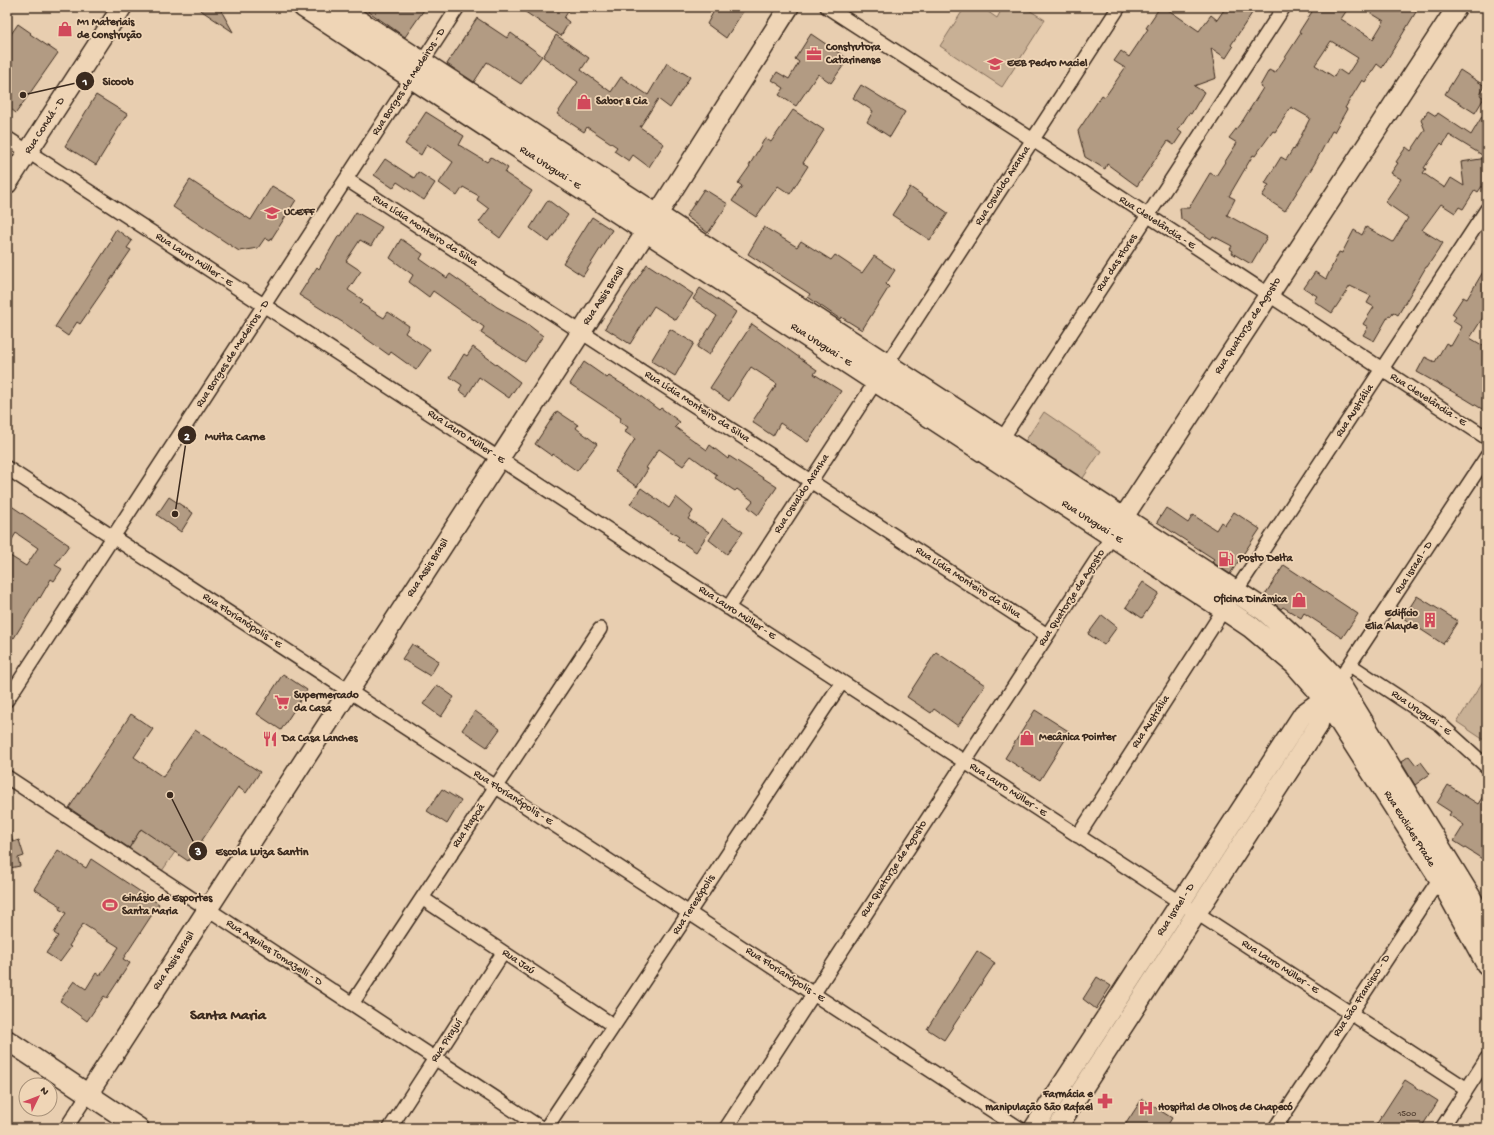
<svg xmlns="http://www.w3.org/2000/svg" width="1494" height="1135" font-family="'Gochi Hand',sans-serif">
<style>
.green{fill:#c8b095;stroke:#826d5a}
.building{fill:#b29b83;stroke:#3b2a1e;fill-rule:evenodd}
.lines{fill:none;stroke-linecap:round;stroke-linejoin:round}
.street-casing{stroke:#3b2a1e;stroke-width:16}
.secondary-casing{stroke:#3b2a1e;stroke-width:22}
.primary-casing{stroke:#3b2a1e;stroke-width:24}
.street{stroke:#efd5b6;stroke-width:13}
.secondary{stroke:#efd5b6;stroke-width:19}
.primary{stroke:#efd5b6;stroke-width:21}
.labels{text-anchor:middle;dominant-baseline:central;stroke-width:3.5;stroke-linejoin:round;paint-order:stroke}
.number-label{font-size:9px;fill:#594637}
.poi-label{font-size:11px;font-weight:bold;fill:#3b2a1e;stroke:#efd5b6;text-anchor:start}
.street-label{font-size:11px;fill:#3b2a1e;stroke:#efd5b6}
.district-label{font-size:15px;font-weight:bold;fill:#3b2a1e;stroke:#efd5b6}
.leader{fill:none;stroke:#3b2a1e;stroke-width:1.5}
.callout-dot{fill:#3b2a1e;stroke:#efd5b6;stroke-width:1.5}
.mark-label{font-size:12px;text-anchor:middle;font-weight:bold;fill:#fff}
.callout-label{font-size:12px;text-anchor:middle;font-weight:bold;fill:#3b2a1e;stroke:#efd5b6;stroke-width:3.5;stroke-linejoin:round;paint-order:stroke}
</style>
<rect width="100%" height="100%" fill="#e8ceb0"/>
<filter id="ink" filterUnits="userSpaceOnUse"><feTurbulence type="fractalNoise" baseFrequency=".025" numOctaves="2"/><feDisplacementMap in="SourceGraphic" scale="8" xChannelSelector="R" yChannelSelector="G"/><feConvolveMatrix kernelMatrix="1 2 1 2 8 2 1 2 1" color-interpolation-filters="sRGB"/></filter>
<g filter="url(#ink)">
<path class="green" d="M965,7H981L997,18L1003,7H1024L1045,20L1002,87L940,46Z
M1044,412L1101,451L1081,481L1024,443Z
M1487,675V742L1457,722Z
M141,829L175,852L162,871L129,849Z"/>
<path class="building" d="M196,7H219L233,32Z
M362,7H426L405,37Z
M518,7H571L564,18L569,22L561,36Z
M716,7H746L726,38L707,24Z
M1160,7H1164L1199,31L1211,15L1217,20L1226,7H1256L1231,45L1233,47L1226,58L1211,48L1216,78L1194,86L1204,92L1191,114L1189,113L1178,130L1182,133L1174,145L1168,141L1137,186L1107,164L1105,169L1085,157L1078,131L1102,95L1105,97L1125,68L1114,61L1121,51L1129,57L1148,29L1146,28Z
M1315,7H1349L1341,19L1373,39L1384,21L1361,7H1419L1382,68L1377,64L1365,82L1362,80L1345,108L1347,109L1334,132L1332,131L1315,163L1285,211L1262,196L1269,185L1265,183L1281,157L1286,160L1293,149L1294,150L1310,118L1291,107L1275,132L1273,131L1255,156L1253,155L1229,196L1235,199L1227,215L1267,237L1251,264L1232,253L1233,251L1230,249L1232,246L1213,236L1211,239L1181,219L1180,208H1189L1210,173L1216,176L1237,143L1229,138L1243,120L1263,88L1260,86L1269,70L1275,73L1301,33L1299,32ZM1331,41L1358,58L1347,75L1338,69L1334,77L1315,65Z
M477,18L507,38L511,33L542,56L521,84L487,62L474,82L447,64Z
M18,24L31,33L30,34L58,53L16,113L7,106V40Z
M811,34L848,59L831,83L818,74L796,106L779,95L784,88L772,80L777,72L789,79L799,62L795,59Z
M556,35L589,58L581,70L611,92L621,77L648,95L667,63L690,77L670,108L658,99L640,127L664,144L649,167L633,155L629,161L614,151L617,147L587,127L584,132L557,114L578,82L543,57Z
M1460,70L1485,86L1480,95L1484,98L1475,113L1445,94Z
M861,85L905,112L890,137L867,122L873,111L853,98Z
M96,95L127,114L96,165L65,146Z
M1487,108V179L1478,192L1475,190L1463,209L1459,207L1455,213L1441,204L1422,230L1443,243L1427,267H1426L1398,315L1393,312L1391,316L1389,315L1374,341L1363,335L1368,327L1363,324L1374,307L1367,303L1371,296L1350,286L1332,313L1314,301L1317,296L1304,288L1315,272L1326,279L1339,252L1342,253L1354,230L1362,235L1366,227L1393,242L1408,218L1385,202L1401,179L1391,173L1398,163L1396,162L1406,147L1411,151L1425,130L1421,120L1428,111L1436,116L1438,113L1471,135ZM1449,135L1487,158L1461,162L1464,186L1451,178L1445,188L1423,173L1426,169L1424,168L1441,143L1443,145Z
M793,110L824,130L803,163L808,166L790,194L778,186L756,217L732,201L742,186L738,183L750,166H749L765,138L771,142Z
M426,112L464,136L459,145L487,162L491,157L508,168L505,173L532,191L500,238L479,222L489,209L477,200L479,196L463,187L457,196L439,183L453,162L427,144L421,155L405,144Z
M385,159L414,178L418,172L435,183L424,200L397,182L393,188L374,175Z
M190,180L251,220L272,186L296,200L270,241L265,238L258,248L239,251L173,207Z
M910,187L948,213L930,240L892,215Z
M704,189L728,204L708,233L686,216Z
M548,200L568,215L549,242L530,228Z
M356,212L382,227L371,246L360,240L346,261L361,271L348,290L363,300L360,303L384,318L388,312L409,326L405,333L430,350L416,370L391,352L389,355L347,325L299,295L317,267L319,269L339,235L341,236Z
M592,217L612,230L583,276L563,263Z
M764,227L797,247L801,241L831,260L835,255L862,273L874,256L895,270L886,284L889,287L862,330L841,317L840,319L808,297L810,294L748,254Z
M116,229L132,241L127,248L131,250L80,324L77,322L68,336L55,327L112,240L110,239Z
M401,239L423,254L420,259L447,278L450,274L497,307L526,323L543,336L525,362L481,333L484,327L433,291L429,297L409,282L413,275L390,258Z
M647,264L693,294L676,320L654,306L630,344L605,328Z
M1487,265V311L1470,338L1487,348V412L1464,398L1417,372L1425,357L1435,362L1446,343L1451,346L1462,327L1453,321L1456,317L1452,314L1463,297L1467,299Z
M700,288L736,312L709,355L697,347L717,316L693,299Z
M752,324L817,370L814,374L841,391L808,442L780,423L773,436L752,422L777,384L751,367L729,401L710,388Z
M670,329L694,343L675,376L651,361Z
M473,347L520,382L509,398L479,377L467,396L459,390L462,385L450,377L464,354L467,356Z
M584,362L607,378L609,376L635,392L659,410L661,408L680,422L675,427L707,450L710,445L728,459L729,456L777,487L758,515L748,507L753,501L737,489L735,491L715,478L717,475L691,456L683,466L659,449L646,468L648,469L637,487L615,471L635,439L625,432L628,427L619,422L621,418L570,384Z
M557,411L578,425L576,428L597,444L577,471L553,454L552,456L535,444Z
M641,488L669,508L676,497L693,511L688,519L709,532L696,552L677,539L679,537L630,504Z
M169,497L193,513L181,532L157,515Z
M7,503L69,545L55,565L62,569L54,581L51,579L40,598L39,597L14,638L7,634V554L26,566L38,548L16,533L7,548Z
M1166,508L1188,523L1193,515L1216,530L1221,522L1225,525L1234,512L1260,529L1230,574L1212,562L1214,559L1157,522Z
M723,518L743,532L727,554L709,540Z
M1284,565L1358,614L1342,638L1304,613L1301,618L1283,607L1281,609L1264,596Z
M1143,582L1159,593L1142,618L1126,607Z
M1417,596L1458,621L1443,644L1403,618Z
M1102,615L1117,627L1104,645L1088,634Z
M412,644L439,661L430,676L402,659Z
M936,652L985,685L958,726L934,709L931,713L907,697Z
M283,674L307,690L281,730L257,714Z
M437,685L454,697L441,717L423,704Z
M1035,710L1070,732L1040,780L1005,758Z
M475,711L500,729L487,747L462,730Z
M131,714L153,729L134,757L163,777L195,730L260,772L246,793L238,787L188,861L141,829L129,848L69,808Z
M1409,756L1416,765L1421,762L1430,774L1415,785L1401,762Z
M1448,785L1478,804L1487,790V862L1454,841L1464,825L1449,815L1451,812L1437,803Z
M442,789L461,801L447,824L427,811Z
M7,831H10L13,842L19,840L24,856L18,858L20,866L10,868L9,863H7Z
M58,850L86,868L91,859L159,904L123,959L130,963L107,998L104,996L87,1021L60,1001L74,981L86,989L96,973L100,976L119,947L83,924L69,946L71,947L60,962L46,953L58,936L54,933L66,913L59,909L61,906L34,889Z
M977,951L995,963L944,1040L927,1029Z
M1097,977L1111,986L1096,1009L1083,999Z
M1405,1080L1438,1101L1421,1128H1374Z
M1142,1099L1172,1118L1166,1128H1123Z"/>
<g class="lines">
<g class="street-casing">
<path id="street" d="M827,7L1033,140L1487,438
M7,138L1467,1089
M346,179L1047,635
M887,364L1119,7
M1002,439L1284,7
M7,468L1019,1128
M1236,591L1487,209
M728,608L876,381
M1350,665L1441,725L1487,767
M1338,682L1487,456
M7,700L458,7
M7,777L541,1128
M1078,836L1224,609
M422,898L614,1026
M352,1004L600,629
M66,1128L88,1094
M390,1128L503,953
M546,1128L842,682
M726,1128L1116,530
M1275,1128L1440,878L1445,874
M1442,1128L1487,1058"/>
</g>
<g class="secondary-casing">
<path id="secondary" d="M7,184L122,7
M1123,518L1457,7
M7,1040L139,1128
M88,1094L657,215L789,7
M1034,1128L1303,714L1325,698L1335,686
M1057,1128L1318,726L1325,698"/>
</g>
<g class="primary-casing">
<path id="primary" d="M304,7L1224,609L1251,627L1295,664L1325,698L1440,878L1487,964
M337,7L1264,610C1290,633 1315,656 1338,682L1470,897L1487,930"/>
</g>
<use href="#street" class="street"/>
<use href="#secondary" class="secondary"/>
<use href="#primary" class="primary"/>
</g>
</g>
<defs>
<g id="shop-bare" transform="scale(1.2)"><path d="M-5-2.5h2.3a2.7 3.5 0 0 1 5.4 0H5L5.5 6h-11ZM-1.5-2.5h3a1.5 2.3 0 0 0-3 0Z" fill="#d1495b" stroke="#efd5b6" stroke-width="2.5" paint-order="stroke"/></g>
<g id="office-bare" transform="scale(1.2)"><path d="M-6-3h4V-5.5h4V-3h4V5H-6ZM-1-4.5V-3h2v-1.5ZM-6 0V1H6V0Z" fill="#d1495b" stroke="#efd5b6" stroke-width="2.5" paint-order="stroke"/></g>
<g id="school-bare" transform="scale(1.2)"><path d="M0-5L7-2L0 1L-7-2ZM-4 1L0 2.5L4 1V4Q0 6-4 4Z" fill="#d1495b" stroke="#efd5b6" stroke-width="2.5" paint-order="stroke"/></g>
<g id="university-bare" transform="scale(1.2)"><path d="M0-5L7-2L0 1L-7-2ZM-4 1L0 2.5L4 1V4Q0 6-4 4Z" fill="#d1495b" stroke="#efd5b6" stroke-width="2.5" paint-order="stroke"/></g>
<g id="fuel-bare" transform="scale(1.2)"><path d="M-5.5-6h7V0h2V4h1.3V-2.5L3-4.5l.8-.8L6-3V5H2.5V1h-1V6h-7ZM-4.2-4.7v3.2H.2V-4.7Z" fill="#d1495b" stroke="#efd5b6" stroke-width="2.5" paint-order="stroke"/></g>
<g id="building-bare" transform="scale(1.2)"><path d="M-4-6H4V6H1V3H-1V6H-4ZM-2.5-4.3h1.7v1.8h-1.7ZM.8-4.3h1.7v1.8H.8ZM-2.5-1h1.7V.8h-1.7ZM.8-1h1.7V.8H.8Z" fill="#d1495b" stroke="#efd5b6" stroke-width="2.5" paint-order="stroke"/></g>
<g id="supermarket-bare" transform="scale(1.2)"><path d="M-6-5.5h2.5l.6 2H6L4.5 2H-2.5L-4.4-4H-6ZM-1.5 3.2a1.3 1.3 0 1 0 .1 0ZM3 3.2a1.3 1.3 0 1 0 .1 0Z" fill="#d1495b" stroke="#efd5b6" stroke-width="2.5" paint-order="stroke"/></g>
<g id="restaurant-bare" transform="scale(1.2)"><path d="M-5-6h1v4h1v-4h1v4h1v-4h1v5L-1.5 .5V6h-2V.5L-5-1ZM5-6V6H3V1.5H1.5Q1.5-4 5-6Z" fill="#d1495b" stroke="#efd5b6" stroke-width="2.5" paint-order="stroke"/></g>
<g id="stadium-bare" transform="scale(1.2)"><path d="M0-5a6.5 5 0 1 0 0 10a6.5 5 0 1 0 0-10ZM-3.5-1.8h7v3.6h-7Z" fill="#d1495b" stroke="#efd5b6" stroke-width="2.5" paint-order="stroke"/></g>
<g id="pharmacy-bare" transform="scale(1.2)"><path d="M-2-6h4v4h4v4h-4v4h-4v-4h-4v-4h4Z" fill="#d1495b" stroke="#efd5b6" stroke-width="2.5" paint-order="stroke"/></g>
<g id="hospital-bare" transform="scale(1.2)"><path d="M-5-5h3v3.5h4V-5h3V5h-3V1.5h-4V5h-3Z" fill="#d1495b" stroke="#efd5b6" stroke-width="2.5" paint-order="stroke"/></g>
</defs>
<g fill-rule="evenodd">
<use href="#shop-bare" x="65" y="29"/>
<use href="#office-bare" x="814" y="54"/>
<use href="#school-bare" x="995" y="64"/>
<use href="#shop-bare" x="584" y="102"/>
<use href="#university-bare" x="272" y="213"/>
<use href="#fuel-bare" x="1226" y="559"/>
<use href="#shop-bare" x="1299" y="600"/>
<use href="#building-bare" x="1430" y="620"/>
<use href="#supermarket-bare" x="282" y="702"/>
<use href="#shop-bare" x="1027" y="738"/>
<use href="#restaurant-bare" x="270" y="739"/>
<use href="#stadium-bare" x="110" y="905"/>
<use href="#pharmacy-bare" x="1105" y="1101"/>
<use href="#hospital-bare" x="1146" y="1108"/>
</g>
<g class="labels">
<g class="number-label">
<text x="1407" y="1114">1500</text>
</g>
<g class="poi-label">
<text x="77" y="23">M1 Materiais<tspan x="77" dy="13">de Construção</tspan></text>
<text x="826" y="48">Construtora<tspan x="826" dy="13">Catarinense</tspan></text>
<text x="1007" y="64">EEB Pedro Maciel</text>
<text x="596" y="102">Sabor &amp; Cia</text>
<text x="284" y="213">UCEFF</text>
<text x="1238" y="559">Posto Delta</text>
<text x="1287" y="600" text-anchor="end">Oficina Dinâmica</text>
<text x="1418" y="614" text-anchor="end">Edifício<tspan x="1418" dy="13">Elia Alayde</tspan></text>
<text x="294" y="696">Supermercado<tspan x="294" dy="13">da Casa</tspan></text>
<text x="1039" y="738">Mecânica Pointer</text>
<text x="282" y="739">Da Casa Lanches</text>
<text x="122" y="899">Ginásio de Esportes<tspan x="122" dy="13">Santa Maria</tspan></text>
<text x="1093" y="1095" text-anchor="end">Farmácia e<tspan x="1093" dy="13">manipulação São Rafael</tspan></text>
<text x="1158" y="1108">Hospital de Olhos de Chapecó</text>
</g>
<g class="street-label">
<text transform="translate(409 82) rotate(-57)">Rua Borges de Medeiros - D</text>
<text transform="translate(45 126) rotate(-57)">Rua Condá - D</text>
<text transform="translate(550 168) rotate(33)">Rua Uruguai - E</text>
<text transform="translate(1003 186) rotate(-57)">Rua Osvaldo Aranha</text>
<text transform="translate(1157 223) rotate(33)">Rua Clevelândia - E</text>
<text transform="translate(425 231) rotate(33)">Rua Lídia Monteiro da Silva</text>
<text transform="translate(194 260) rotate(33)">Rua Lauro Müller - E</text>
<text transform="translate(1117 263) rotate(-57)">Rua das Flores</text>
<text transform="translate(604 296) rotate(-57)">Rua Assis Brasil</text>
<text transform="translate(1248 326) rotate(-57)">Rua Quatorze de Agosto</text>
<text transform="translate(821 345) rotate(33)">Rua Uruguai - E</text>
<text transform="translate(233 354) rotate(-57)">Rua Borges de Medeiros - D</text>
<text transform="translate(1428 400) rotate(33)">Rua Clevelândia - E</text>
<text transform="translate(697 407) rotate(33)">Rua Lídia Monteiro da Silva</text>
<text transform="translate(1355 411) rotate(-57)">Rua Austrália</text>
<text transform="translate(466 437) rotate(33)">Rua Lauro Müller - E</text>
<text transform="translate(802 494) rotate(-57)">Rua Osvaldo Aranha</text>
<text transform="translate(1092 522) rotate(33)">Rua Uruguai - E</text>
<text transform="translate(428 568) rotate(-57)">Rua Assis Brasil</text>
<text transform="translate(1414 568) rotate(-57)">Rua Israel - D</text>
<text transform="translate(968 583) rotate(33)">Rua Lídia Monteiro da Silva</text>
<text transform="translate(1072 598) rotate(-57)">Rua Quatorze de Agosto</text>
<text transform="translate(737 613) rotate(33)">Rua Lauro Müller - E</text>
<text transform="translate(242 621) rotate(33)">Rua Florianópolis - E</text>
<text transform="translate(1421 713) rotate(35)">Rua Uruguai - E</text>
<text transform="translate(1151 722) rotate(-57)">Rua Austrália</text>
<text transform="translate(1008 790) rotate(33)">Rua Lauro Müller - E</text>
<text transform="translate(513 798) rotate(33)">Rua Florianópolis - E</text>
<text transform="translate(469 826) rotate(-56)">Rua Itapoã</text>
<text transform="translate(1409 829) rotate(58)">Rua Euclides Prade</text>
<text transform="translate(894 869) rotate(-57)">Rua Quatorze de Agosto</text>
<text transform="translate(694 905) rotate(-57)">Rua Teresópolis</text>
<text transform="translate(1176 910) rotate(-57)">Rua Israel - D</text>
<text transform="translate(274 953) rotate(33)">Rua Aquiles Tomazelli - D</text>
<text transform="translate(174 961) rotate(-57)">Rua Assis Brasil</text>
<text transform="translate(518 962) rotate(34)">Rua Jaú</text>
<text transform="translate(1280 967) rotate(33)">Rua Lauro Müller - E</text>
<text transform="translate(785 975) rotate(33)">Rua Florianópolis - E</text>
<text transform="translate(1362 996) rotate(-57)">Rua São Francisco - D</text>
<text transform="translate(447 1041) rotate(-57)">Rua Pirajuí</text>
</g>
<g class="district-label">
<text x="228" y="1016">Santa Maria</text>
</g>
</g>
<path class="leader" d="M23 95L85 81M175 514L187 435M170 795L198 851"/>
<g class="callout-dot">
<circle cx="23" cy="95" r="4"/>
<circle cx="175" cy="514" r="4"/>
<circle cx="170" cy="795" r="4"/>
<circle cx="85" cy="81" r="10"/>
<circle cx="187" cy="435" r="10"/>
<circle cx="198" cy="851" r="10"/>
</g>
<g class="mark-label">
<text x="85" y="85">1</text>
<text x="187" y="440">2</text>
<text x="198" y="855">3</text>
</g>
<g class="callout-label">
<text x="118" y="85">Sicoob</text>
<text x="235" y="440">Muita Carne</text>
<text x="262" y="855">Escola Luiza Santin</text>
</g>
<rect width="1494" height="1135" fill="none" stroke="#efd5b6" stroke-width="24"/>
<rect x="12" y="12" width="1470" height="1111" fill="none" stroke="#3b2a1e" stroke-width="1.5" filter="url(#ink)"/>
<g transform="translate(38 1097) rotate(47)"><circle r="19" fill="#efd5b6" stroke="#a79179"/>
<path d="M0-3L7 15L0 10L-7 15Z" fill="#d1495b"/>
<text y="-6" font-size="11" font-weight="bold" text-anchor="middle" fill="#3b2a1e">N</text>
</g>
</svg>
